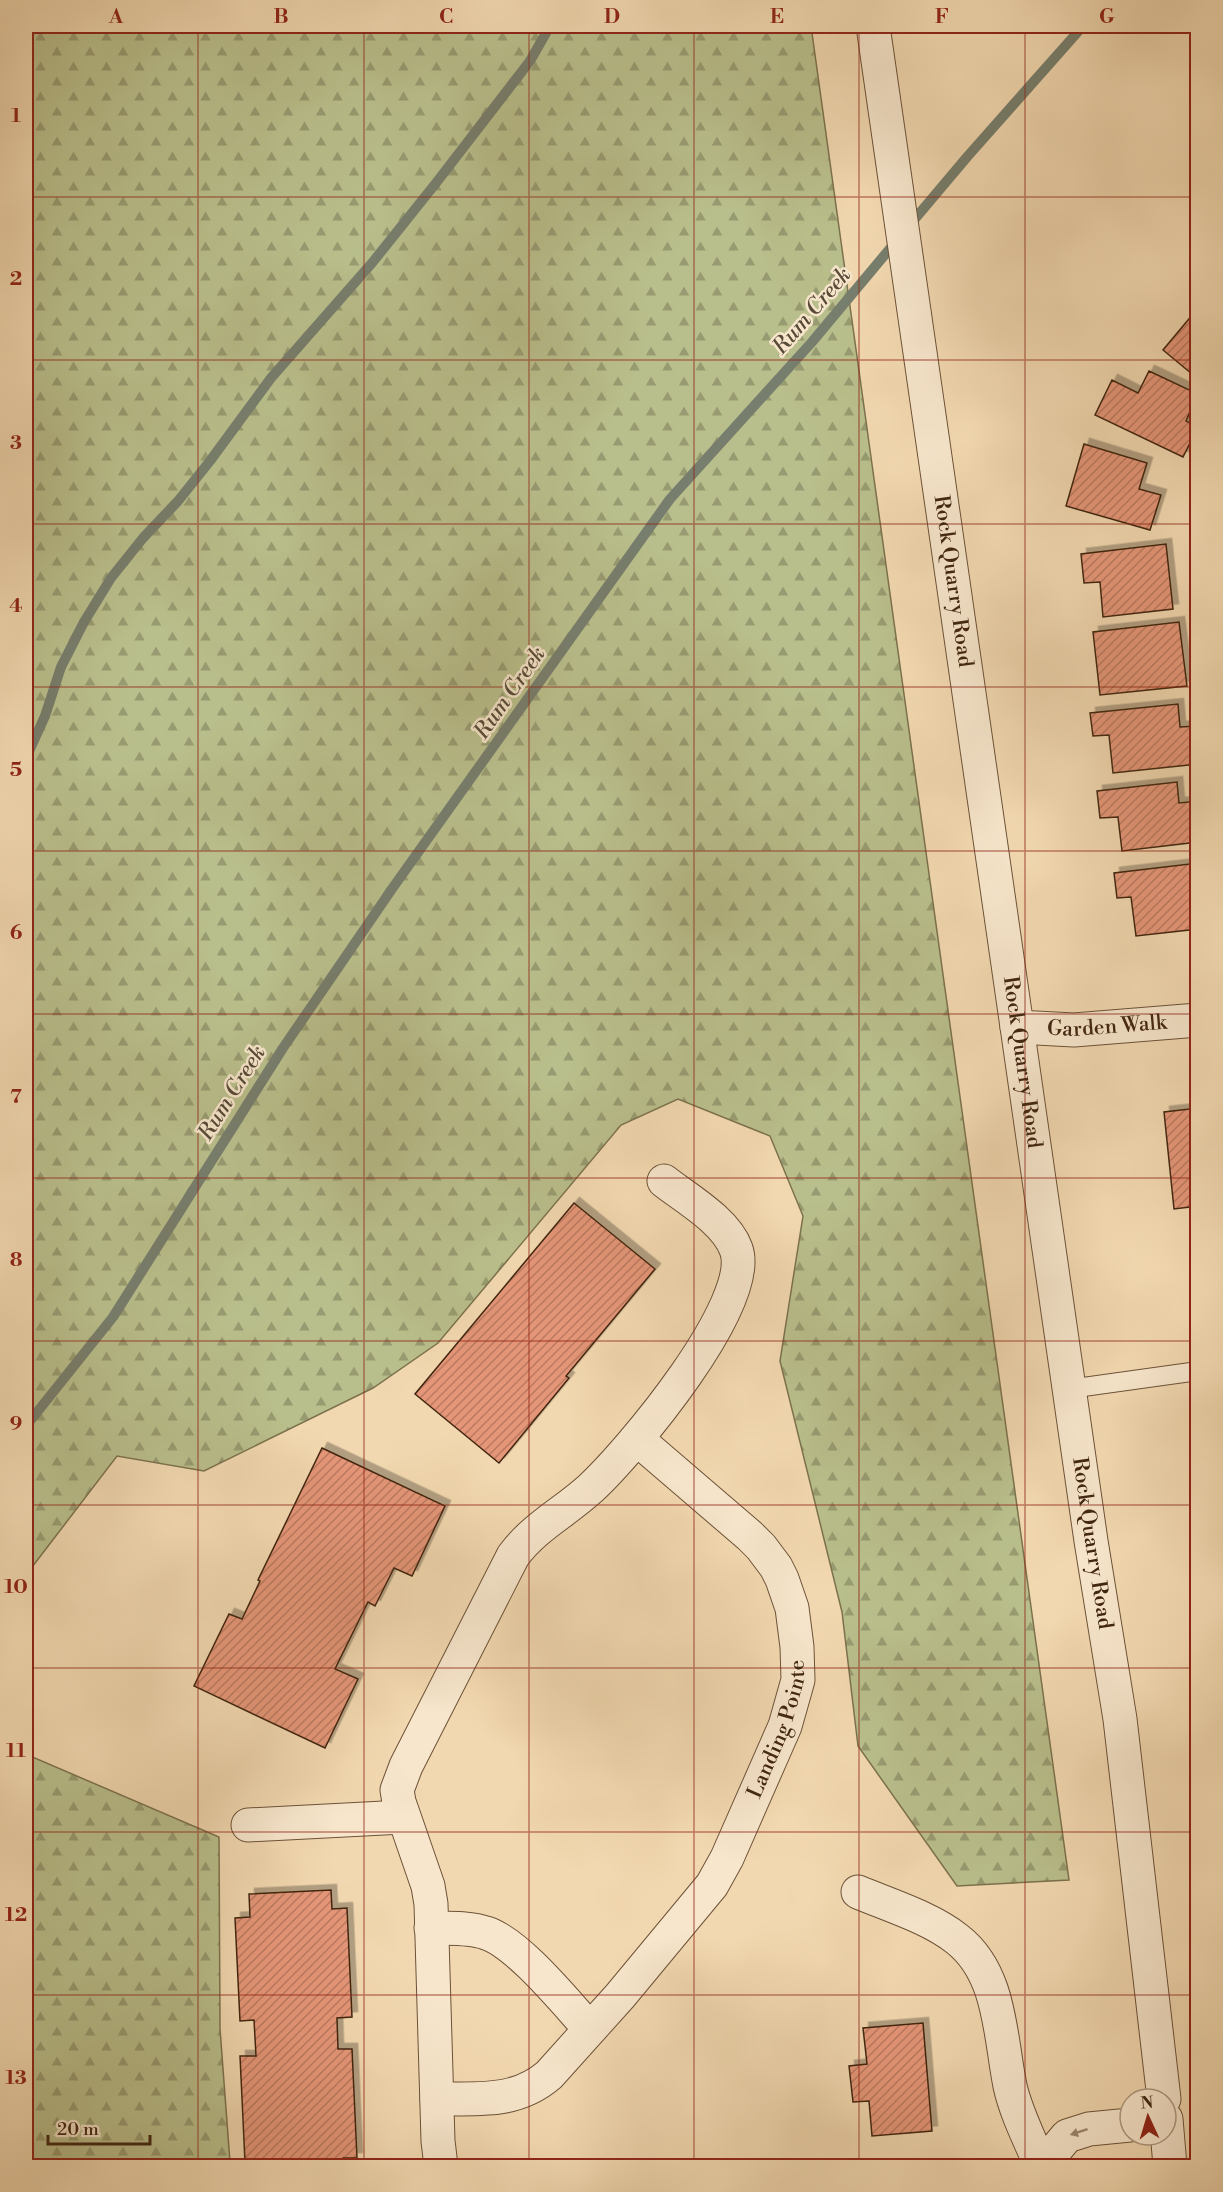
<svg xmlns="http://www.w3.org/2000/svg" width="1223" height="2192" font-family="'Libre Bodoni',serif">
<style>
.forest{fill:url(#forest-firs);stroke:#7c724e;stroke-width:1.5}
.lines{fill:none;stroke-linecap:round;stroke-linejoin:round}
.stream{stroke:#777e6d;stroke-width:10}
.building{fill:url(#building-hatch);stroke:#402510;stroke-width:1.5;filter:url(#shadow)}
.service-casing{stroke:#6c5238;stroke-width:20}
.minor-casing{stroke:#6c5238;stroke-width:35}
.tertiary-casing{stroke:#6c5238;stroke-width:35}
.service{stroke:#f7e6cc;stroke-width:18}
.minor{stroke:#f7e6cc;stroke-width:33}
.tertiary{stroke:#f7e6cc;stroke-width:33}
.oneway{fill:#9c866e}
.grid{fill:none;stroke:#8f2418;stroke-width:1.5;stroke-opacity:0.55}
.labels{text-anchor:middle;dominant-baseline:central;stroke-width:5;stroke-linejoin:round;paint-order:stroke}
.street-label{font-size:21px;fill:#402510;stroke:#f7e6cc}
.water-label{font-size:22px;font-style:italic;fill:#574a37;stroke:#f7e6cc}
.neatline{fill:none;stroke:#8f2418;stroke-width:2}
.grid-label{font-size:20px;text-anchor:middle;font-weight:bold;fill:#8f2418}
</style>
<defs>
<pattern id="forest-firs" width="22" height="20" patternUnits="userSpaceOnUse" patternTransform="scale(1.5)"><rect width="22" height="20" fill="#b9bf8c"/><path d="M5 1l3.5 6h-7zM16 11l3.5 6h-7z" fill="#989b71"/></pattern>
<pattern id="building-hatch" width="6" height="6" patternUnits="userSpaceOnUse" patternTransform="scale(1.5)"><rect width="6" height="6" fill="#e59678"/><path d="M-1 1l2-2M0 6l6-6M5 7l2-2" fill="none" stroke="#bb7a61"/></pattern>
<filter id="shadow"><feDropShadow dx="5.5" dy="-5.5" stdDeviation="0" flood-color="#0004"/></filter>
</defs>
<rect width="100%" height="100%" fill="#f2d8b0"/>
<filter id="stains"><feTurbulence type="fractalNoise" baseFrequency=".00333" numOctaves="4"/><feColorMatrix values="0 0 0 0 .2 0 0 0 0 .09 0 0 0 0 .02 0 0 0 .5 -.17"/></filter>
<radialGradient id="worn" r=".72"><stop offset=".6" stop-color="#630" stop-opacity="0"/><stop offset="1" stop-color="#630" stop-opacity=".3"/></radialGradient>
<path class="forest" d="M26,26H811L1069,1880L957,1886L858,1746L842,1612L780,1361L803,1216L770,1136L678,1099L621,1125L438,1343L373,1388L204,1471L117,1456L26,1575Z
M26,1749L30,1756L219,1837L220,2029L230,2162L235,2166H26Z"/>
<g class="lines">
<path class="stream" d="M908,227L967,157L1083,26
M26,758L45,716L61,667L84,622L111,578L143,538L178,501L210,461L271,378L372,263L436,183L530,61L550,26
M26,1426L113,1317L283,1048L394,886L670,499L812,342L898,239"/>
</g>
<path class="building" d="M1198,308V379L1163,350Z
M1149,371L1198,394L1186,421L1198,427L1183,457L1095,415L1112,380L1138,393Z
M1084,444L1147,463L1139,489L1161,495L1150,530L1066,506Z
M1166,544L1173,609L1103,617L1100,582L1084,583L1081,554Z
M1179,622L1187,686L1100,695L1093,632Z
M1178,704L1180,727L1197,726L1198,764L1113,773L1109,735L1093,736L1090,713Z
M1177,782L1179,803L1198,801V842L1122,851L1118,817L1100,818L1097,791Z
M1198,863V929L1136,936L1131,897L1117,898L1114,873Z
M1198,1108V1206L1174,1209L1164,1112Z
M574,1203L655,1269L566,1376L569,1378L499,1463L415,1394Z
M322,1448L445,1506L412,1576L394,1568L375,1606L368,1602L335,1669L358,1679L325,1748L194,1686L229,1614L242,1619L260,1581L258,1580Z
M331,1890L332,1909L347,1908L352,2017L337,2018L338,2049H352L357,2158H343V2166H261V2161L245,2162L240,2056H256L254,2020L240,2021L235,1918L250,1917L249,1894Z
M923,2023L932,2131L872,2136L869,2101L853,2102L849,2066L867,2064L863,2028Z"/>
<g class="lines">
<g class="service-casing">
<path id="service" d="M1069,1389L1198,1371"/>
</g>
<g class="minor-casing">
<g id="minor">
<path id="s1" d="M1017,1027L1074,1030L1198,1020"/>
<path d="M248,1825L403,1817"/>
<path d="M858,1892C889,1905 931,1918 957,1939C1001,1973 1000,2036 1010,2086C1016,2113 1030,2140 1041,2166"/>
<path d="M431,1928C449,1929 469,1927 486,1933C518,1943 566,2003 590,2029"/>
<path id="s2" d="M437,2099C478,2098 515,2104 549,2075L620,1996L712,1885L727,1858L785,1726L798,1680L797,1647L792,1608L782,1579L776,1567L761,1547L750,1536L637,1439"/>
<path d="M441,2166L438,2141L431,1904L428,1886L399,1802L397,1790L406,1766L513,1556C534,1527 565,1512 591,1488C630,1452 756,1302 736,1249C726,1221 687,1199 664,1181"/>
<path d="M1042,2166L1067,2136L1089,2129L1130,2125"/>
</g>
</g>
<g class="tertiary-casing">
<g id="tertiary">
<path id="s3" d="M873,26L1091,1541L1120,1719L1164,2099"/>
<path d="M1166,2119L1170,2166"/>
</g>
</g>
<use href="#service" class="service"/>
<use href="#minor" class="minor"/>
<use href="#tertiary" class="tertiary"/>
</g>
<defs><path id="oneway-solid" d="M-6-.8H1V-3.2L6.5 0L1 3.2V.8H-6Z" transform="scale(1.5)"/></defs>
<use class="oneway" href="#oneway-solid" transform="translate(1079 2132) rotate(162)"/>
<path class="grid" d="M198,26V2166M364,26V2166M529,26V2166M694,26V2166M859,26V2166M1025,26V2166M26,197H1198M26,360H1198M26,524H1198M26,687H1198M26,851H1198M26,1014H1198M26,1178H1198M26,1341H1198M26,1505H1198M26,1668H1198M26,1832H1198M26,1995H1198"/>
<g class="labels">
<g class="street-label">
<text stroke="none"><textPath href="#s3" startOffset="561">Rock Quarry Road</textPath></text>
<text stroke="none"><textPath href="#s1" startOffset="90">Garden Walk</textPath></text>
<text stroke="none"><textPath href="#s3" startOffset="1047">Rock Quarry Road</textPath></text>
<text stroke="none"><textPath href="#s3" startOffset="1533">Rock Quarry Road</textPath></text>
<text stroke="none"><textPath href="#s2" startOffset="538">Landing Pointe</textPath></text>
</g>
<g class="water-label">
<text transform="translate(812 311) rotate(-49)">Rum Creek</text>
<text transform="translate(510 693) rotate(-55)">Rum Creek</text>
<text transform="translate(232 1093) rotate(-58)">Rum Creek</text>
</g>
</g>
<rect width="1223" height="2192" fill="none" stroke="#f2d8b0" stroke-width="66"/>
<g transform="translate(1148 2117) rotate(356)"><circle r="28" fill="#f7e6cc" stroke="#ae9981" stroke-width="1.5"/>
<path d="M0-4.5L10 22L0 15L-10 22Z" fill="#8f2418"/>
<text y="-9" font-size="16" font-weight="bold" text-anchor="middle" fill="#402510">N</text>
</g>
<path d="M48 2135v9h102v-9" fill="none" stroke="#402510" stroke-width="3"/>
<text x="57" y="2135" font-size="18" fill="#402510" stroke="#f7e6cc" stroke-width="4.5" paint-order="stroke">20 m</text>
<rect x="33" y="33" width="1157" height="2126" class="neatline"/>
<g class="grid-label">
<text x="116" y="23">A</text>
<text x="281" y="23">B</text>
<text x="446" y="23">C</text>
<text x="612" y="23">D</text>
<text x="777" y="23">E</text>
<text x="942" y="23">F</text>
<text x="1107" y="23">G</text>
<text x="16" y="122">1</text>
<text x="16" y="285">2</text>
<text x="16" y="449">3</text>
<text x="16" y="612">4</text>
<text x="16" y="776">5</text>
<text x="16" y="939">6</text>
<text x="16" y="1103">7</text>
<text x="16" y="1266">8</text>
<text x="16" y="1430">9</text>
<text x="16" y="1593">10</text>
<text x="16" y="1757">11</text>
<text x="16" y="1921">12</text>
<text x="16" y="2084">13</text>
</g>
<rect width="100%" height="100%" filter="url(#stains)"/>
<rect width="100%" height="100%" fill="url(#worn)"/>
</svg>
